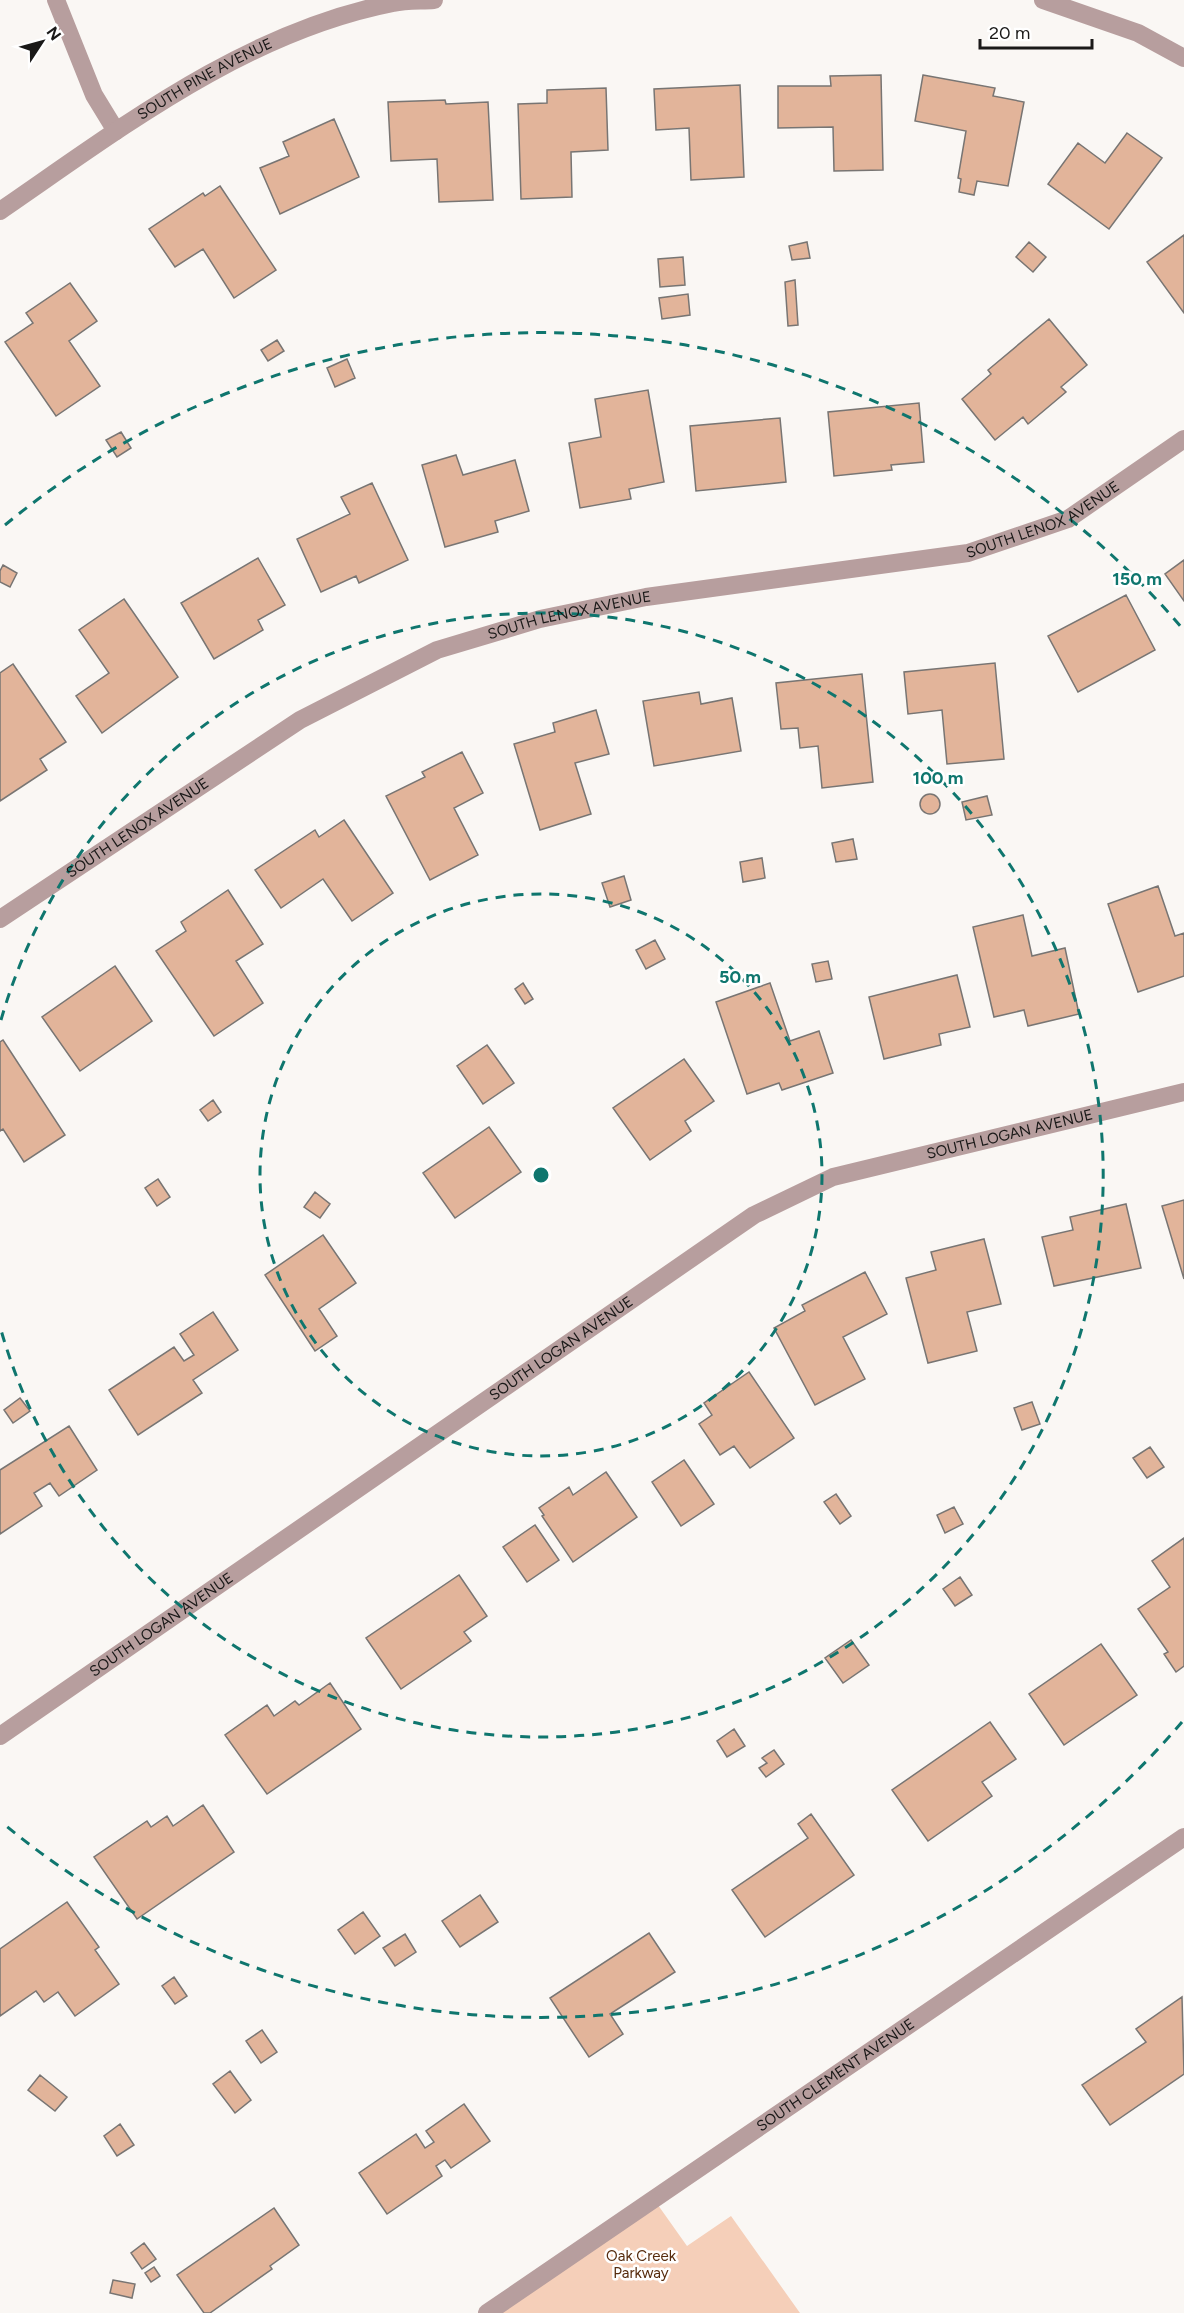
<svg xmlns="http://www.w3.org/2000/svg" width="1184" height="2313" font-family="Figtree,sans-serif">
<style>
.green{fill:#f5cfb9}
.building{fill:#e2b49a;stroke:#787573;stroke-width:1.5}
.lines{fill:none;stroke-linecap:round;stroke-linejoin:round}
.street{stroke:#b79e9e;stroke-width:18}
.ring{fill:none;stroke:#0f766e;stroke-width:3;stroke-dasharray:10 8}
.labels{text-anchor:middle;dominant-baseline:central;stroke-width:5;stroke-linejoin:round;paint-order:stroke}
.street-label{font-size:15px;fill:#1a1918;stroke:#fff}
.park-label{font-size:15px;fill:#572c0e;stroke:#fff}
.centre{fill:#0f766e;stroke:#fff;stroke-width:3}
.ring-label{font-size:18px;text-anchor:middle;font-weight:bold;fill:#0f766e;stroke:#fff;stroke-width:5;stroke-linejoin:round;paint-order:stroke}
</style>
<rect width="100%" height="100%" fill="#faf7f4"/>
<path class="green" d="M653,2198L687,2246L731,2216L800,2313H484Z"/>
<path class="building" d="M881,75L883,170L834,171L833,127L778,128V86H831L830,76Z
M923,75L995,88L993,96L1024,102L1008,186L977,181L974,195L959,192L961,179L958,178L966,131L915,121Z
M740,85L744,177L691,180L689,128L656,130L654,89Z
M606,88L608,150L571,152L572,197L521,199L518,104L547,103V90Z
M445,100L446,104L488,102L493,200L439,202L437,159L391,161L388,102Z
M334,119L359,177L280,214L260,168L289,156L283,142Z
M1127,133L1162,158L1109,229L1048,184L1078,143L1105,163Z
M220,186L276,270L234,298L203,249L175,267L149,229L203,193L205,196Z
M1184,235V313L1147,262Z
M807,242L810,258L792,260L789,246Z
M1029,242L1046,257L1033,272L1016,257Z
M683,257L685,285L660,287L658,259Z
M795,280L798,325L788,326L785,282Z
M70,283L97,321L69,341L100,386L56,416L5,342L33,323L26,313Z
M688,294L690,315L662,319L659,298Z
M1049,319L1087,365L1061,387L1066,392L1028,424L1023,417L995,440L962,399L991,374L988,370Z
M277,340L284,351L268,361L261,350Z
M347,359L355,378L335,387L327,368Z
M648,390L664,482L629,489L631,499L580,508L569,443L601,437L595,399Z
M919,403L924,462L891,465L892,470L834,476L828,412Z
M780,418L786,482L696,491L690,426Z
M121,432L131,448L117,457L106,440Z
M456,455L463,475L515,460L529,511L495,521L498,532L445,547L422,465Z
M372,483L408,560L359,583L356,576L321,592L297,539L350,514L341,497Z
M258,558L285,605L258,620L263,630L214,659L181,603Z
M1184,560V601L1165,574Z
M3,565L17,573L10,587L0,582V571Z
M1126,595L1155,650L1078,692L1048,636Z
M124,599L178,677L102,733L76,696L109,673L79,630Z
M995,663L1004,759L947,764L942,710L908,714L904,672Z
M13,664L66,742L40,759L47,770L0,801V673Z
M862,674L873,782L822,788L818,746L800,748L798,728L781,729L776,683Z
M699,692L701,704L732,698L741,751L654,766L643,701Z
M596,710L609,754L575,763L591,814L540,830L514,744L555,732L553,723Z
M462,752L483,793L454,808L478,855L430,880L386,796L425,777L422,772Z
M920 804a10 10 0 1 1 20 0a10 10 0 1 1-20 0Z
M987,796L992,815L966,820L962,802Z
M344,820L393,893L352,921L323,879L281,908L255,870L315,830L319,837Z
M853,839L857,859L836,862L832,843Z
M762,858L765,878L743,882L740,862Z
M624,876L631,900L610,907L602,883Z
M1158,886L1175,936L1184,933V976L1138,992L1108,904Z
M228,890L263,944L236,961L263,1003L214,1036L156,951L186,931L181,922Z
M1023,915L1032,956L1065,948L1079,1014L1028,1026L1024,1010L994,1017L973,927Z
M655,940L665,959L646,969L636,950Z
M828,961L832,979L816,982L812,964Z
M115,966L152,1021L80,1071L42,1017Z
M957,975L970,1027L939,1034L941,1045L884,1059L869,997Z
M523,983L533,999L525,1004L515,989Z
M770,983L790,1041L819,1031L833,1073L782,1090L779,1083L747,1094L716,1002Z
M3,1040L65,1135L24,1162L3,1129L0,1131V1042Z
M487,1045L514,1083L483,1104L457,1066Z
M684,1059L714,1101L685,1121L691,1131L650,1160L613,1108Z
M213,1100L221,1112L208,1121L200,1110Z
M489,1127L521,1172L455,1218L423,1173Z
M158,1179L170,1197L157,1206L145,1188Z
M315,1192L330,1204L320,1218L304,1207Z
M1184,1200V1279L1162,1206Z
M1126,1204L1141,1268L1054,1286L1042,1237L1073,1230L1070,1217Z
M323,1235L356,1283L319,1309L337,1336L315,1351L265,1275Z
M984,1239L1001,1304L967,1312L977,1351L928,1363L906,1278L936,1270L931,1252Z
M865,1272L887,1314L843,1337L865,1379L815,1405L774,1328L805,1311L802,1305Z
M213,1312L238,1350L193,1380L202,1393L138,1435L109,1390L174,1347L184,1361L194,1355L180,1334Z
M749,1372L794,1438L750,1468L734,1446L720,1455L699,1424L712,1415L704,1403Z
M20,1398L30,1411L13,1423L4,1410Z
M1032,1402L1040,1424L1022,1430L1014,1408Z
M69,1426L97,1470L59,1496L50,1483L34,1493L42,1506L0,1534V1470Z
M1150,1447L1164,1467L1147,1478L1133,1458Z
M684,1460L714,1504L681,1526L652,1482Z
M606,1472L637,1517L573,1562L542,1516L544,1515L539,1508L569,1487L573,1495Z
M836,1494L851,1516L840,1524L824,1502Z
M954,1507L963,1524L945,1533L937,1515Z
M535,1525L559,1560L527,1582L503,1547Z
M1184,1538V1666L1176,1672L1164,1654L1168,1652L1138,1609L1170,1587L1152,1561Z
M459,1575L487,1616L464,1632L471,1641L401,1689L366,1638Z
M960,1577L972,1595L955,1606L943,1589Z
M851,1640L869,1665L843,1683L825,1658Z
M1101,1644L1137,1695L1064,1745L1029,1694Z
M330,1683L361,1729L267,1794L225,1735L267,1705L274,1716L295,1701L299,1705Z
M990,1722L1016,1759L982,1782L992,1796L928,1841L892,1790Z
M734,1729L745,1746L727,1757L717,1741Z
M774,1750L784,1764L766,1777L759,1768L767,1763L762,1758Z
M203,1805L234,1852L137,1919L94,1857L147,1821L151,1827L167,1816L173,1826Z
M811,1814L854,1875L765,1937L732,1890L808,1838L798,1824Z
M480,1895L498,1922L460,1947L442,1921Z
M67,1902L99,1947L95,1950L119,1984L75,2016L58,1992L44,2002L36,1991L0,2016V1949Z
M363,1912L380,1936L355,1954L338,1930Z
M649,1933L675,1972L610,2014L623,2034L589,2057L550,1998Z
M405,1934L416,1952L395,1966L383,1948Z
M174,1977L187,1996L175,2004L162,1986Z
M1182,1997L1184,2074L1110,2125L1082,2085L1146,2042L1136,2029Z
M262,2030L277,2052L261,2063L246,2041Z
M230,2071L251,2100L235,2113L213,2084Z
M40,2075L67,2097L55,2111L28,2090Z
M464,2104L490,2141L451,2168L445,2160L436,2166L442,2176L387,2214L359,2173L416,2134L425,2148L434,2142L426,2131Z
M120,2124L134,2145L117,2156L104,2136Z
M274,2208L299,2245L270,2266L272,2269L210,2313H204L177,2275Z
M144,2243L156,2259L142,2269L131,2253Z
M154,2267L160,2276L151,2282L145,2273Z
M113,2280L135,2284L132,2298L110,2293Z"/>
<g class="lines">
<g class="street">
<path d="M56,0L94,95L116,131"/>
<path d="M1043,0L1138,33L1184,58"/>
<path id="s1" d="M0,211C121,128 245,32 393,3C406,0 420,1 434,0"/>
<path id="s2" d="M0,919L300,720L437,650L540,619L646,597L968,553L1068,519L1184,439"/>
<path id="s3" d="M0,1736L754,1215L833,1177L1184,1092"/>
<path id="s4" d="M487,2313L1184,1837"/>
</g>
</g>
<g class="ring">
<circle cx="541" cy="1175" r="281"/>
<path d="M1 1020A562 562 0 1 1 1 1330"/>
<path d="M1182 1722A843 843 0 0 1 5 1825M5 525A843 843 0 0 1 1182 628"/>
</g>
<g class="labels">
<g class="street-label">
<text stroke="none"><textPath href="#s1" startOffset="244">SOUTH PINE AVENUE</textPath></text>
<text stroke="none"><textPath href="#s2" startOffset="1137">SOUTH LENOX AVENUE</textPath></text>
<text stroke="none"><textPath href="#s2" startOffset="651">SOUTH LENOX AVENUE</textPath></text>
<text stroke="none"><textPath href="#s2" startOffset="165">SOUTH LENOX AVENUE</textPath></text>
<text stroke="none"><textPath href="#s3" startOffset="1186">SOUTH LOGAN AVENUE</textPath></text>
<text stroke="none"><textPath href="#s3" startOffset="682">SOUTH LOGAN AVENUE</textPath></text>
<text stroke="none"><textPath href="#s3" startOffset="196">SOUTH LOGAN AVENUE</textPath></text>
<text stroke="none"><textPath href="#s4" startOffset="422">SOUTH CLEMENT AVENUE</textPath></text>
</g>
<g class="park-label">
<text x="641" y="2256">Oak Creek<tspan x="641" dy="17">Parkway</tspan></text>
</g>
</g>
<circle cx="541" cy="1175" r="9" class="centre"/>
<g class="ring-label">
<text x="1137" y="585">150 m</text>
<text x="938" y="784">100 m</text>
<text x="740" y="983">50 m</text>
</g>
<g transform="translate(42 42) rotate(54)" stroke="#ffffff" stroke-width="4.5" paint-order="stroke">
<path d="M0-4.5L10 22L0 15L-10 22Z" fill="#1a1918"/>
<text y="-9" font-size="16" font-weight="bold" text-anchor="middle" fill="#1a1918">N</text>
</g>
<path d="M980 39v9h112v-9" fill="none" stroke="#1a1918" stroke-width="3"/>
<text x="989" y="39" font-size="18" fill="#1a1918" stroke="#ffffff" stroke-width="4.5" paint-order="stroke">20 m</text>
</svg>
